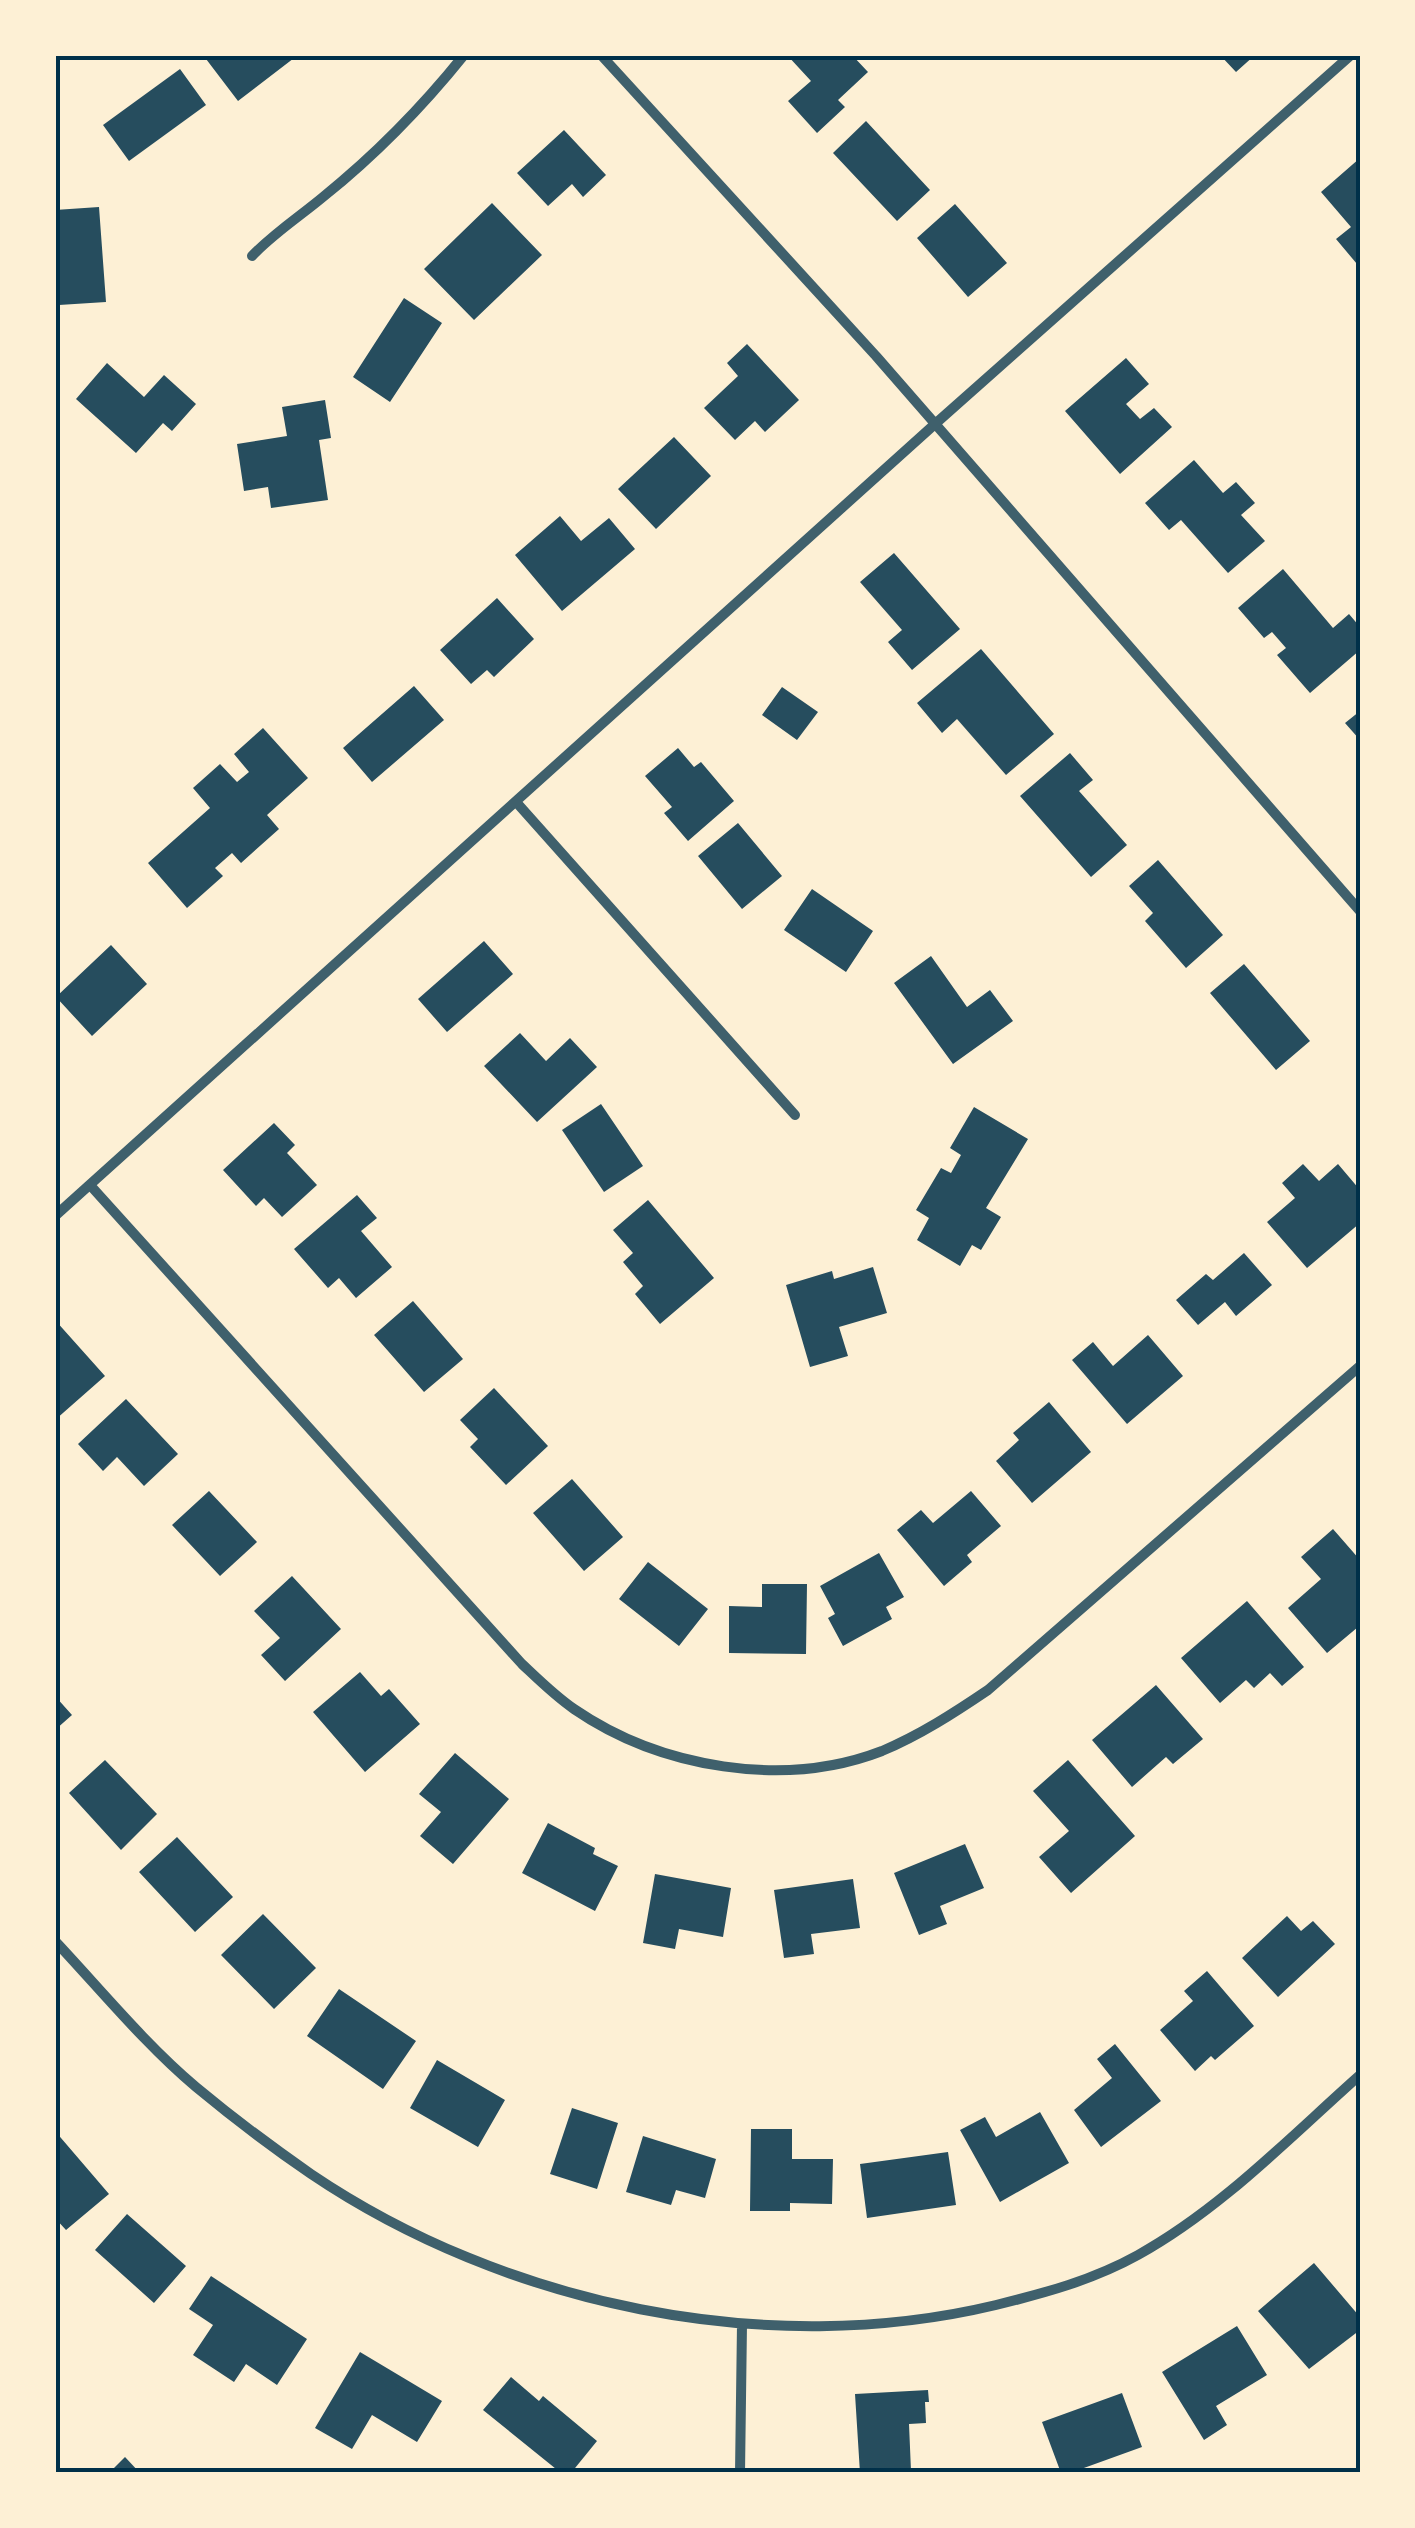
<svg xmlns="http://www.w3.org/2000/svg" width="1415" height="2528" font-family="'Crimson Pro',serif">
<style>
.building{fill:#264d5e}
.lines{fill:none;stroke-linecap:round;stroke-linejoin:round}
.minor{stroke:#3f606c;stroke-width:10}
.neatline{fill:none;stroke:#003049;stroke-width:4}
</style>
<rect width="100%" height="100%" fill="#fdf0d5"/>
<path class="building" d="M203,55H298L238,101Z
M787,55H852L868,72L838,100L845,107L817,133L788,101L811,81Z
M1220,55H1255L1236,72Z
M180,69L206,105L129,161L103,125Z
M866,121L930,190L897,221L833,153Z
M564,130L606,175L583,197L572,184L548,206L517,173Z
M1360,158V261L1357,264L1336,239L1351,227L1321,192Z
M492,203L542,255L474,320L424,269Z
M955,204L1007,263L968,297L917,238Z
M99,207L106,302L59,305L55,210Z
M404,298L442,323L390,402L353,377Z
M747,344L799,400L765,432L755,421L735,440L704,408L738,376L727,363Z
M1126,358L1149,384L1126,404L1140,419L1154,408L1172,427L1120,474L1065,411Z
M107,363L144,397L164,375L196,404L172,431L163,423L136,453L76,399Z
M325,400L331,438L319,440L328,500L271,508L268,487L244,491L237,444L287,436L282,407Z
M674,437L711,476L656,529L618,489Z
M1194,460L1223,493L1236,482L1255,503L1241,515L1265,541L1228,573L1181,520L1169,530L1145,503Z
M560,516L581,541L609,518L635,549L562,611L515,555Z
M894,553L960,629L912,670L888,642L902,630L860,582Z
M1283,569L1333,628L1349,614L1360,627V650L1310,693L1277,655L1286,648L1272,632L1264,638L1238,608Z
M497,598L534,639L494,677L487,670L471,684L440,650Z
M981,649L1054,734L1006,775L957,719L942,733L917,703Z
M414,686L444,720L372,782L343,748Z
M782,687L818,712L797,740L762,715Z
M1360,711V740L1345,723Z
M263,728L308,778L267,815L279,829L241,863L232,853L215,868L223,876L187,908L148,863L210,808L193,788L220,764L237,782L249,772L234,754Z
M678,748L694,767L701,762L734,801L688,841L664,813L672,807L645,776Z
M1070,753L1093,780L1079,791L1127,845L1091,877L1020,796Z
M738,823L782,876L742,909L698,856Z
M1158,860L1223,935L1186,968L1145,921L1153,913L1129,886Z
M812,889L873,931L846,972L784,930Z
M484,941L513,974L447,1032L418,999Z
M111,945L147,984L92,1036L56,997Z
M931,956L967,1007L990,990L1013,1021L953,1064L894,983Z
M1244,964L1310,1041L1276,1070L1210,993Z
M520,1033L546,1061L570,1038L597,1067L537,1122L484,1066Z
M601,1104L643,1166L604,1192L562,1130Z
M974,1107L1028,1139L986,1208L1001,1217L981,1250L972,1245L960,1266L917,1240L929,1218L916,1210L941,1168L951,1173L961,1155L950,1148Z
M274,1123L295,1145L287,1153L317,1185L282,1217L264,1198L256,1206L223,1170Z
M1303,1164L1319,1181L1338,1164L1360,1190V1223L1307,1268L1267,1222L1295,1198L1282,1183Z
M357,1195L377,1218L361,1231L392,1267L356,1298L339,1278L328,1288L294,1249Z
M648,1200L714,1278L660,1324L635,1294L643,1286L623,1262L633,1253L613,1230Z
M1244,1253L1272,1285L1236,1316L1225,1302L1198,1325L1176,1300L1206,1274L1213,1280Z
M873,1267L887,1313L839,1327L848,1356L810,1367L786,1285L832,1271L834,1279Z
M413,1301L463,1359L424,1392L374,1335Z
M55,1320L105,1376L55,1420Z
M1148,1335L1183,1376L1127,1424L1072,1360L1093,1342L1113,1366Z
M494,1388L548,1446L506,1485L470,1447L478,1439L460,1420Z
M126,1399L178,1454L144,1486L117,1457L103,1471L78,1444Z
M1049,1402L1091,1452L1032,1503L996,1461L1019,1440L1013,1433Z
M572,1479L623,1537L584,1571L533,1513Z
M209,1491L257,1542L220,1576L172,1525Z
M971,1491L1001,1526L967,1555L972,1562L944,1586L897,1530L921,1510L933,1523Z
M1333,1529L1360,1560V1629L1358,1627L1327,1653L1288,1608L1321,1579L1301,1557Z
M879,1553L904,1597L886,1607L892,1619L843,1646L828,1618L835,1614L820,1586Z
M648,1562L708,1609L679,1646L619,1599Z
M292,1576L341,1629L285,1681L261,1655L280,1638L254,1611Z
M762,1584H807L806,1654L729,1653V1606L762,1607Z
M1247,1601L1304,1667L1282,1686L1270,1673L1254,1688L1246,1680L1220,1703L1181,1658Z
M360,1672L381,1696L389,1689L420,1724L365,1772L313,1712Z
M1156,1685L1203,1739L1173,1764L1166,1757L1132,1787L1092,1740Z
M55,1696L72,1715L55,1730Z
M455,1753L509,1799L453,1864L420,1836L441,1812L419,1794Z
M105,1760L157,1814L121,1850L69,1793Z
M1068,1760L1135,1836L1071,1893L1039,1857L1069,1831L1033,1791Z
M548,1823L595,1848L593,1854L618,1866L595,1911L522,1873Z
M177,1837L233,1897L195,1932L139,1872Z
M965,1844L984,1888L940,1906L947,1924L919,1935L894,1873Z
M655,1874L731,1888L723,1937L679,1929L675,1949L643,1943Z
M853,1879L860,1928L811,1934L814,1954L784,1958L774,1890Z
M263,1914L316,1968L274,2009L221,1955Z
M1287,1916L1301,1931L1313,1921L1335,1944L1278,1997L1242,1958Z
M1207,1971L1254,2026L1215,2060L1211,2056L1195,2071L1160,2030L1193,2001L1184,1991Z
M339,1989L416,2041L383,2089L307,2036Z
M1115,2044L1161,2101L1101,2147L1074,2110L1112,2078L1097,2059Z
M437,2060L505,2100L478,2147L410,2108Z
M572,2108L618,2123L597,2189L550,2174Z
M1040,2112L1069,2163L1000,2202L960,2130L985,2117L996,2137Z
M751,2129H792V2159H833L832,2204L790,2203V2211H750Z
M55,2131L109,2194L66,2230L55,2218Z
M643,2136L716,2159L705,2198L676,2190L671,2205L626,2192Z
M948,2152L956,2205L867,2218L860,2164Z
M127,2214L186,2266L154,2303L95,2250Z
M1314,2263L1360,2317V2330L1309,2369L1258,2311Z
M211,2276L307,2339L277,2385L246,2364L234,2382L193,2355L213,2325L189,2309Z
M1237,2326L1267,2375L1216,2406L1227,2425L1204,2440L1162,2372Z
M360,2352L442,2401L417,2442L372,2415L352,2449L315,2428Z
M511,2377L539,2401L543,2396L597,2441L571,2473H561L483,2410Z
M928,2390L929,2402H925L926,2423L909,2424L911,2471L860,2473L855,2394Z
M1122,2393L1142,2447L1070,2473H1061L1042,2422Z
M125,2457L140,2473H109Z"/>
<g class="lines">
<path class="minor" d="M601,55L876,356L1360,911
M252,256C274,233 299,217 323,197C374,156 423,106 464,55
M517,803L795,1115
M90,1185L522,1664C539,1680 555,1696 574,1709C660,1768 784,1789 882,1751C920,1735 954,1713 988,1690L1360,1366
M55,1216L935,424L1351,55
M55,1941C101,1990 145,2044 196,2087C232,2117 272,2147 311,2174C505,2305 767,2360 996,2305C1045,2293 1093,2280 1138,2255C1221,2209 1289,2138 1360,2075
M740,2473L742,2324"/>
</g>
<rect width="1415" height="2528" fill="none" stroke="#fdf0d5" stroke-width="115"/>
<rect x="58" y="58" width="1300" height="2412" class="neatline"/>
</svg>
